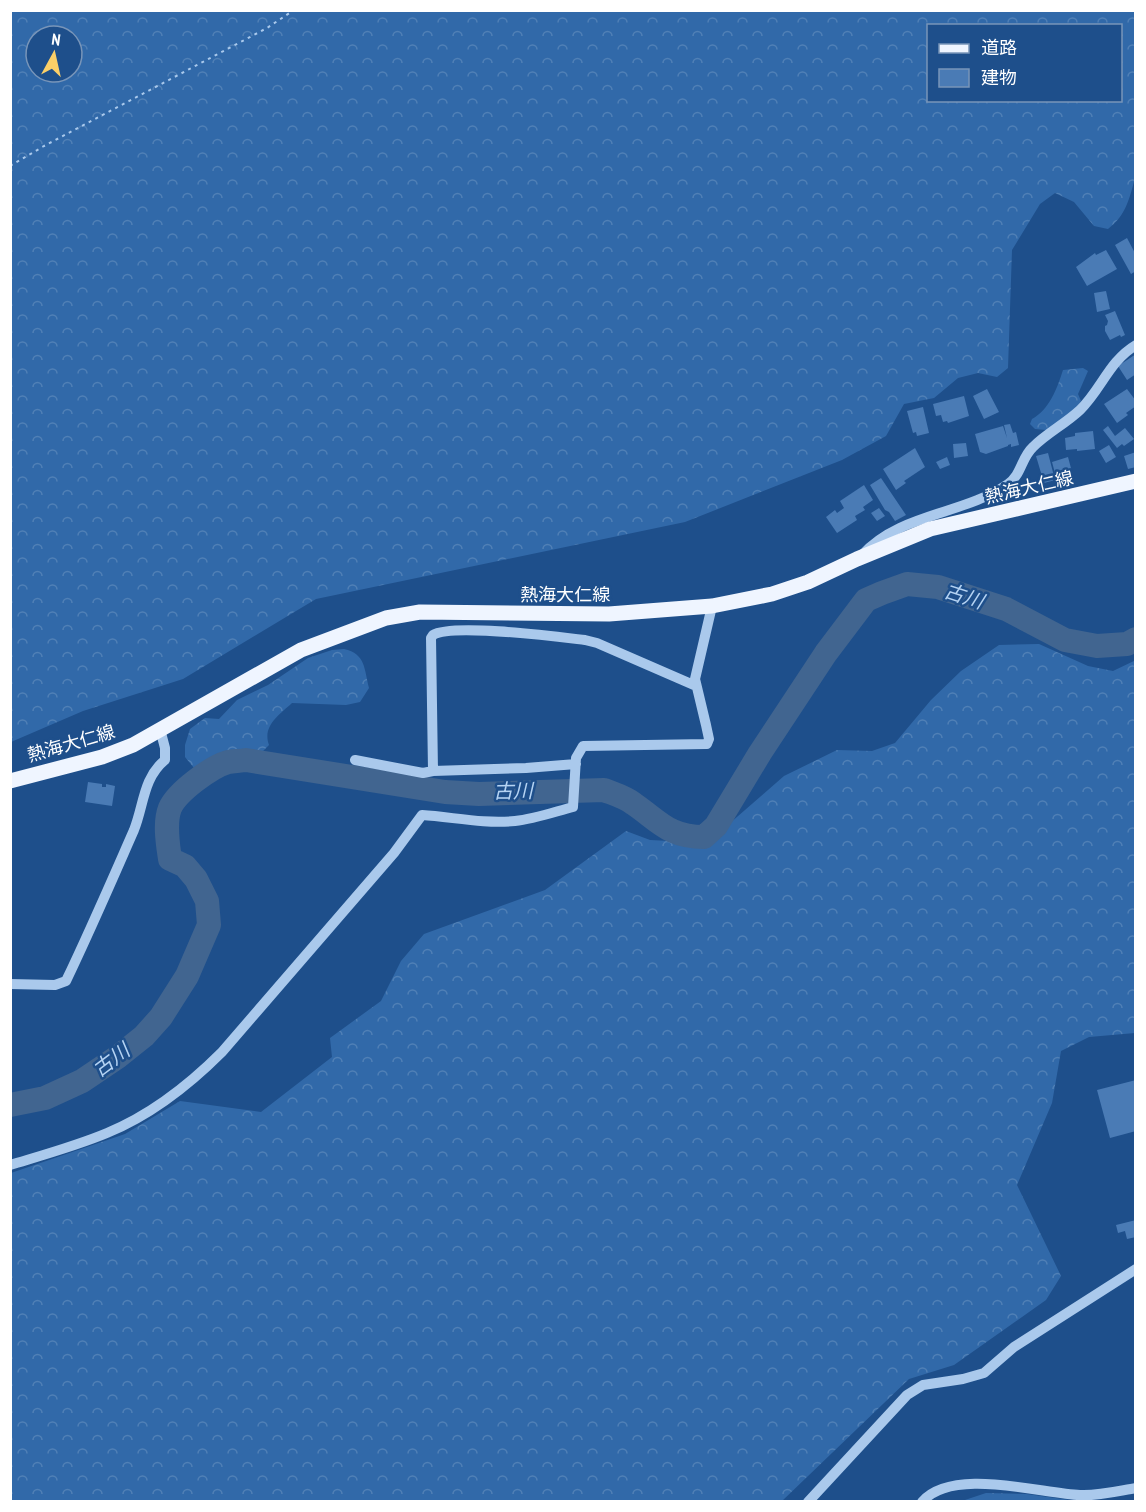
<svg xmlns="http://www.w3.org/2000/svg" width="1146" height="1512" font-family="'PT Sans Narrow','Noto Sans JP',sans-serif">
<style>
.forest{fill:url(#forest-crowns);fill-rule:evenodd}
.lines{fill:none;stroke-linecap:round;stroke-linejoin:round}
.river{stroke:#416590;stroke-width:24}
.building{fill:#4a7bb5}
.path{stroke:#aac9ec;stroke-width:2;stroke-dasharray:3 4.5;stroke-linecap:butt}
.minor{stroke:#aac9ec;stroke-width:10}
.major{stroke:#eff5ff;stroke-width:15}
.labels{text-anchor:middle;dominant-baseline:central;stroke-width:5;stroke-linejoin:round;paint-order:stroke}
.street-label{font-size:18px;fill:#fff;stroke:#1e4f8b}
.water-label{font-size:20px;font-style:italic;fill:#b5d3f3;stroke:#1e4f8b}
</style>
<defs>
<pattern id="forest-crowns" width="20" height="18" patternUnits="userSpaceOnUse" patternTransform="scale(1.5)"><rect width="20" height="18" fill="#3169a9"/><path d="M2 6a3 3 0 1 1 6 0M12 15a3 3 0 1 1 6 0" fill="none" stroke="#5080b6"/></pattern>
</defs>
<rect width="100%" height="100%" fill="#1e4f8b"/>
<path class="forest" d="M11,10L1135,11V178C1129,200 1126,215 1108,229L1094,226L1074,202L1055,193L1040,204L1012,250L1008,368L997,377L978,373L958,378L934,398L904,404L886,436L842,460L685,522L316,599L183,679L83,711L11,742ZM928,26H1120V100H928ZM36,36H72V72H36Z
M1083,368L1088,371L1078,394L1081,401C1075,411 1056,424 1046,430L1035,429L1030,424L1032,419C1049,410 1057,389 1063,370Z
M1039,644L1088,666L1113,671L1136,660L1135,1033L1089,1037L1061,1051L1052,1103L1017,1185L1061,1276L1046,1300L954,1365L909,1379L782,1501H11V1173L125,1134L180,1101L261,1112L332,1057L330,1038L381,1001L401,961L424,934L545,890L626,831L650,840L707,843L784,776L837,750L872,751L895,743L931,700L961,671L999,645Z
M344,649C366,654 364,669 369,688L360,702L346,705L292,703C279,715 262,726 269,745L260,754L232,756L206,767L194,768L185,757V745L190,729L205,718L219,719L237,700L268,685L308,658L332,650Z
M986,1493L1026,1494L1077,1501H962Z"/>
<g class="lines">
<path class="river" d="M10,1105L45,1098L82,1081L119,1056L144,1036L161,1017L187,976L209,925L207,901L196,879L185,866L170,859C168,845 164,823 170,808C177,792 211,767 228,762C233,761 240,761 246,760L445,792L479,794L604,790C614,794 625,797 634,804C660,822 669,837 704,837L716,826L760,753L826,653L866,600L882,593L907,584L938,587L1006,609L1065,640L1097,646L1127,644L1136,639"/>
</g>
<path class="building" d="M1127,238L1136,255V271L1131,274L1115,245Z
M1106,250L1117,269L1087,286L1076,267L1095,253L1096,255Z
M1106,291L1110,309L1097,312L1094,293Z
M1115,311L1125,335L1121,337L1120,335L1110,340L1105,331V326L1107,325L1108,321L1105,315Z
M1136,354V374L1127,380L1118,366Z
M987,389L999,412L984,419L973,396Z
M1127,389L1136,401V406L1126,413L1128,415L1117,423L1104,404Z
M964,396L969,416L948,423L947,421L943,422L941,415L936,416L933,404Z
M923,407L929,433L917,436L916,432L913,433L907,411Z
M1010,424L1013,433L1016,432L1019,445L1011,447V444L1008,445V446L986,454L980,452L975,434L1003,426L1007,438L1004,425Z
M1108,426L1115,436L1125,428L1134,439L1124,446L1122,444L1117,448L1103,430Z
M1093,431L1095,449L1077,451V449L1066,450L1065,438L1075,436V433Z
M966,443L968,456L954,458L953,444Z
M1109,445L1116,457L1106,463L1099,451Z
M915,448L925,467L904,481L906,483L896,490L883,469Z
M1136,452V467L1128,469L1124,456Z
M1048,453L1055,480L1044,483L1036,456Z
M947,457L950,465L940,469L936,462Z
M1068,457L1072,472L1056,477L1052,462Z
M881,478L906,515L895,521L889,512L885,510L870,485Z
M864,485L873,500L863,507L865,510L855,516L857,520L837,533L826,517L835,510L837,513L844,508L840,501Z
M879,508L885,516L877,521L871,513Z
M88,782L102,784V787H106V784L115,786L112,806L85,802Z
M1136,1080V1131L1110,1138L1097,1090Z
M1136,1220V1237L1127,1239L1125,1231L1118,1233L1116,1225Z"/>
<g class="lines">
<path class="path" d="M10,166L44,146L267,28L294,10"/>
<path class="minor" d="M862,555C900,513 963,515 1008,484C1022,474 1021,458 1033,447C1047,433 1065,424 1080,410C1101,390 1109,361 1136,345
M355,760L423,773L433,771
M576,764L526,768L433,771L431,638L433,635C452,623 559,637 585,640L597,643L696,686
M10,984L55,985L66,981C90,931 112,880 134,830C144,805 143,778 165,760V748L160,729
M10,1165C43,1155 76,1146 107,1133C151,1115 189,1085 222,1052L394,853L422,815C453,817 483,824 515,821C534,819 554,812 573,807L576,758L583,746L707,744L709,739L706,725L695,679L712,606
M808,1502L907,1395L923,1385L963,1379L984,1373L1014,1347L1136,1269
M922,1502C952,1467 1039,1493 1080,1495C1098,1496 1118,1491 1136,1488"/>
<path class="major" d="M10,781L102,757L133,745L301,650L386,618L420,612L609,614L712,606L772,594L808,582L857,559L930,529L1136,481"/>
</g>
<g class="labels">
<g class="street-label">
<text transform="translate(1029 487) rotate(-13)">熱海大仁線</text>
<text x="565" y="594">熱海大仁線</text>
<text transform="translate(71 743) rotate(-16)">熱海大仁線</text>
</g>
<g class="water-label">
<text transform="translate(964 596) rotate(18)">古川</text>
<text transform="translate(513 791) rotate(-1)">古川</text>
<text transform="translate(111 1060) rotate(-37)">古川</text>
</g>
</g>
<rect width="1146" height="1512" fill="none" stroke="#ffffff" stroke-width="24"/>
<rect x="927" y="24" width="195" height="78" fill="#1e4f8b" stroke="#7895b9" stroke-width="1.5"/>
<rect x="939" y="44" width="30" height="9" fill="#eff5ff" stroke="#7895b9" stroke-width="1.5"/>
<text x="981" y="54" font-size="18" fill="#ffffff">道路</text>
<rect x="939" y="69" width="30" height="18" fill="#4a7bb5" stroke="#7895b9" stroke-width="1.5"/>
<text x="981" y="84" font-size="18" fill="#ffffff">建物</text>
<g transform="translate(54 54) rotate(8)"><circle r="28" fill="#1e4f8b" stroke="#7895b9" stroke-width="1.5"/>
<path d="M0-4.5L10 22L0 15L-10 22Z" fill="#fbcf68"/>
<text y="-9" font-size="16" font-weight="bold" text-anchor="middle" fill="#ffffff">N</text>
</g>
</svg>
